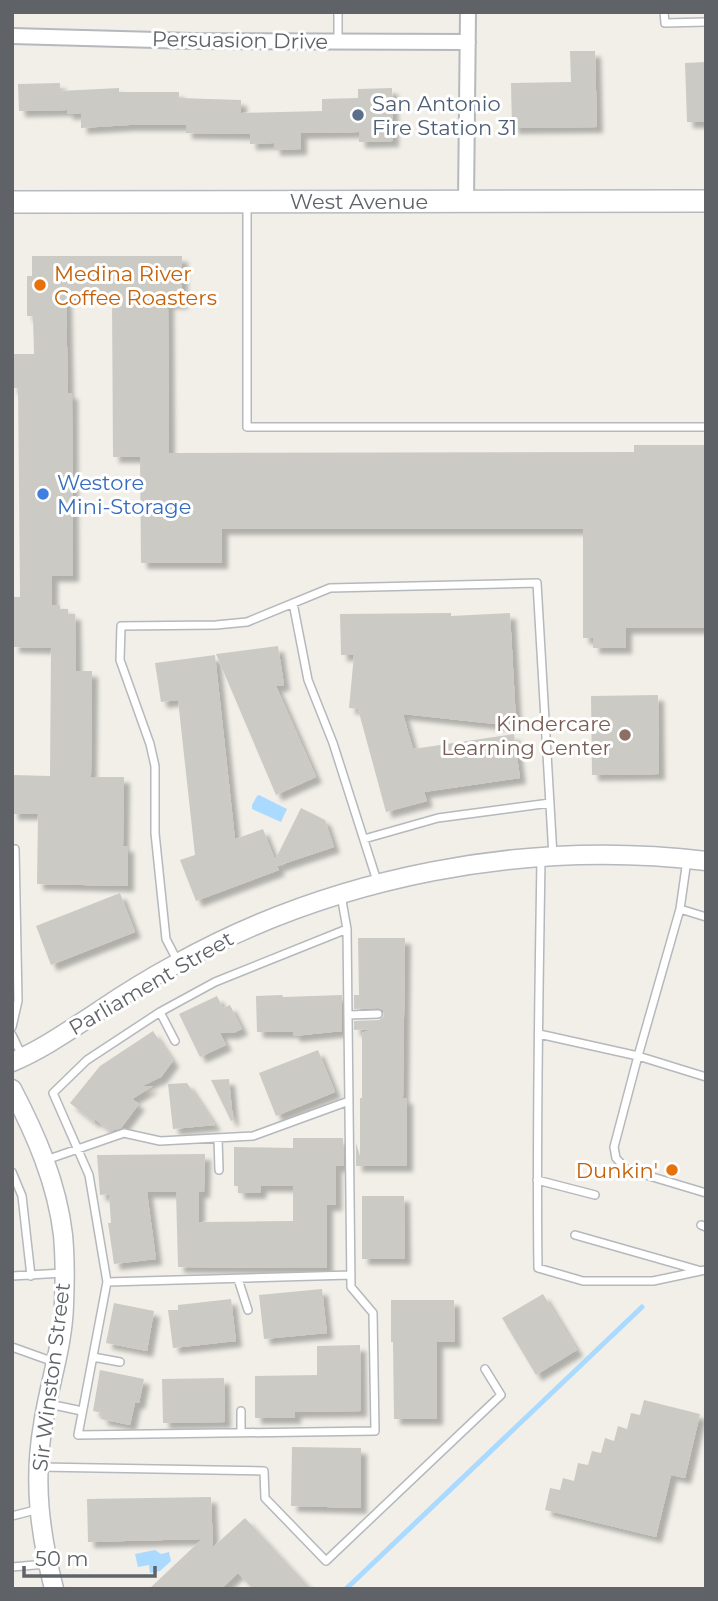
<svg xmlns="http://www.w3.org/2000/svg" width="718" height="1601" font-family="Montserrat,sans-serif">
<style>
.water{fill:#aadaff}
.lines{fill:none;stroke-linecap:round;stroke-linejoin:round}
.stream{stroke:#aadaff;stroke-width:5}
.building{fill:#cccac5;filter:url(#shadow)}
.service-casing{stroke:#b5b8bc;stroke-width:10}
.minor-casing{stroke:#b5b8bc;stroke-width:18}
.tertiary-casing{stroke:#b5b8bc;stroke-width:21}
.secondary-casing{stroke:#b6babf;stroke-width:24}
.service{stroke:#fff;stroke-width:7}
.minor{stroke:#fff;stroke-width:14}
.tertiary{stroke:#fff;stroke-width:18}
.secondary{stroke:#fff;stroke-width:21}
.service-dot{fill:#5c6f8a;stroke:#fff;stroke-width:2.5}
.food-dot{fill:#e8710a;stroke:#fff;stroke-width:2.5}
.shop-dot{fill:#3f7fe0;stroke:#fff;stroke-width:2.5}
.education-dot{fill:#8d6e63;stroke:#fff;stroke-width:2.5}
.labels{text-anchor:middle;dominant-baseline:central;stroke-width:6;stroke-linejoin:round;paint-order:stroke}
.street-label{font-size:21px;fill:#5f6368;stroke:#fff}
.service-label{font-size:21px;fill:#4e5e75;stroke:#fff;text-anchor:start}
.food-label{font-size:21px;fill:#c56008;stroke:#fff;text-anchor:start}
.shop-label{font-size:21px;fill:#366cbe;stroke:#fff;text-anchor:start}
.education-label{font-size:21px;fill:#785e54;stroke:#fff;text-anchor:end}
</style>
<defs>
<filter id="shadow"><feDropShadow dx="6" dy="6" stdDeviation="2" flood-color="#0004"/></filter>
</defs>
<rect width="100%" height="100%" fill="#f1efe8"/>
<path class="water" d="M259,795L287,809L281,822L252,809V805L257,796Z
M155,1550L161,1554L169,1552L171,1561L160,1571L150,1573L149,1565L138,1567L135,1554Z"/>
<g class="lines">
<path class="stream" d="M346,1589L642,1307"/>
</g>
<path class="building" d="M570,51H595L597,127L512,128L511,83L571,82Z
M706,62V122H687L685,63Z
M60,83V91L119,88V92H179V98L241,100V113L322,111V99L358,98V89L392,88L393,141L359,142V132L301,133V149L274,150V143L250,144V134L186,133V125H129L81,128V113L67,114V110L19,111L18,84Z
M32,256H182V303H168L169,453L634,452V445H706V628H626V648H593V638H583V529H222V563H141L140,457H113L112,297H66L68,393H72L73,576H52V605H60V609H68V614H75L76,671H92L91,777H124L123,846H128V886L37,884L38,814H12V775L50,776L51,648L13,647V597H20L18,388H12V354H34L33,316H27V276H32Z
M451,613V616L510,613L516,721H512L513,726L403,714L413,749L514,734L520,778L424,792L427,801L386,812L358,709L349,708L354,655H341L340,614Z
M278,646L284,685L276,686L316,777L276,795L216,654Z
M215,655L235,839L263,829L275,860L301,808L325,820L334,847L277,866L279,870L196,901L180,860L195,855L178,700L161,702L155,663Z
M658,695L659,774L592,775L591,696Z
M120,893L135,932L51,965L36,926Z
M358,938H405L403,1098H407V1166H356V1143L360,1156V1098H362V1033L372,1029L354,1030V1021L379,1020L383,1017L384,1014L383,1010L378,1008L354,1009V995H359Z
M282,995L283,997L342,995V1031L294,1036L293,1032H257L256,996Z
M217,996L223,1008L230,1005L242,1029L233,1033H220L226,1045L200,1057L179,1014Z
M153,1031L173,1061L161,1077L140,1087L153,1086L132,1099L139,1104L121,1128L110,1131L95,1119L94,1122L70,1103L100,1066Z
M318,1050L335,1092L276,1116L259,1073Z
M229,1079L233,1120L231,1121L211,1080Z
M187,1083L215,1125L173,1129L168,1084Z
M293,1138H343L344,1166H336V1205H327V1268L178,1267L176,1192H147L156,1259L114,1264L108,1223H111L109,1194L100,1195L97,1155L205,1154L204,1192H199V1222L293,1221V1186H261L260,1193H238V1186H234V1147L293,1148Z
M362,1196H404L405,1259H362Z
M322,1289L327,1333L264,1339L259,1295Z
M543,1294L577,1350L536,1375L502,1318Z
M231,1299L236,1341L173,1348L168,1310H178V1305Z
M391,1300H454L455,1342H437V1419H394L393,1342H391Z
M114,1303L154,1311L147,1351L106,1343Z
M360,1345L361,1411L295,1412V1418H255V1376L317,1375V1346Z
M100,1370L144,1379L139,1403H135L130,1425L101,1419L102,1413L93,1411Z
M224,1378L225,1422L163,1423L162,1379Z
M644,1400L700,1414L685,1478L671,1475L656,1537L545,1510L550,1488L560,1490L563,1478L574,1481L578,1463L588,1465L592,1451L601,1453L605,1438L614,1441L618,1426L627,1429L631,1413L640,1415Z
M292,1447L361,1448V1508L291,1506Z
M211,1497L213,1547L245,1518L311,1589H253L238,1573L221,1589H149L202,1539L88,1542L87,1499Z"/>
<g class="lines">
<g class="service-casing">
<path id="service" d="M664,12L665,23L706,22
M338,41V12
M247,204V427H706
M293,603L308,680L333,743L378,884
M364,839L438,818L550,803
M12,849H15L18,1001L12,1027
M541,858C539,995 536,1132 538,1268L583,1281H653L705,1270
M687,860L680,909L638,1056L706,1077
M341,895L347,929L351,1287L373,1313L375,1431L78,1435L107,1282L89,1175L53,1093L87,1060L160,1012L215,982L347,929
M680,909L706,917
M178,962L166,939L155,833V766L150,744L120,660L121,626L216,625L247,622L330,588L537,583L553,856
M160,1012L175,1041
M348,1015L378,1014
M539,1034L638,1056L614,1147L616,1158L626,1169L706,1193
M12,1035L22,1056
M218,1138L219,1170
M46,1160L124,1133L160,1141L253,1136L349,1101
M12,1172L22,1196L31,1276
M537,1180L595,1195
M701,1225L706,1227
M575,1235L698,1270
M12,1276L63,1273
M238,1279L248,1310
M107,1282L351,1275
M12,1347L54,1362
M93,1357L120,1362
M49,1404L82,1411
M241,1411V1432
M40,1467L264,1471L265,1498L326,1561L501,1395L485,1369
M12,1516L39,1509
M12,1567L46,1564"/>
</g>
<g class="minor-casing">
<path id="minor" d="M12,36L193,41L468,42
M466,201L468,12"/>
</g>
<g class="tertiary-casing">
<path id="tertiary" d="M12,1062C43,1049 71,1029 99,1011C124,994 150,978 176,964C334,876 527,839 706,861
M12,1089C36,1135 57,1183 63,1235C65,1257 65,1281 64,1304C63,1346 49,1384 43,1425C33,1482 40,1533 54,1589"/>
</g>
<g class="secondary-casing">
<path id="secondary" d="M12,202L706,201"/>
</g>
<use href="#service" class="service"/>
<use href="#minor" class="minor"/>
<use href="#tertiary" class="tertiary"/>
<use href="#secondary" class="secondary"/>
</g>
<circle class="service-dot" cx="358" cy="115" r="7"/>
<g class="food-dot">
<circle cx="40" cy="285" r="7"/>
<circle cx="672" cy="1170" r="7"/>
</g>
<circle class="shop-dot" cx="43" cy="494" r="7"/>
<circle class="education-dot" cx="625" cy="735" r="7"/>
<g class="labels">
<g class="street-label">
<text transform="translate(240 40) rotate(1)">Persuasion Drive</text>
<text x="359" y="201">West Avenue</text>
<text transform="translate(151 983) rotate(-30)">Parliament Street</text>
<text transform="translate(51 1377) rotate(-83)">Sir Winston Street</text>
</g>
<g class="service-label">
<text x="372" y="103">San Antonio<tspan x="372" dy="24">Fire Station 31</tspan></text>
</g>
<g class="food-label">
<text x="54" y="273">Medina River<tspan x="54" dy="24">Coffee Roasters</tspan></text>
<text x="658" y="1170" text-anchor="end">Dunkin'</text>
</g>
<g class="shop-label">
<text x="57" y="482">Westore<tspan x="57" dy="24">Mini-Storage</tspan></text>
</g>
<g class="education-label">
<text x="611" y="723">Kindercare<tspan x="611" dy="24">Learning Center</tspan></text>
</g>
</g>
<rect width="718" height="1601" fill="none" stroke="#5f6368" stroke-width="28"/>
<path d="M24 1566v10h131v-10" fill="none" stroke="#5f6368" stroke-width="3.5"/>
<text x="35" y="1566" font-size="21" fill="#5f6368" stroke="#ffffff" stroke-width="5" paint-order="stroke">50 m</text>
</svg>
